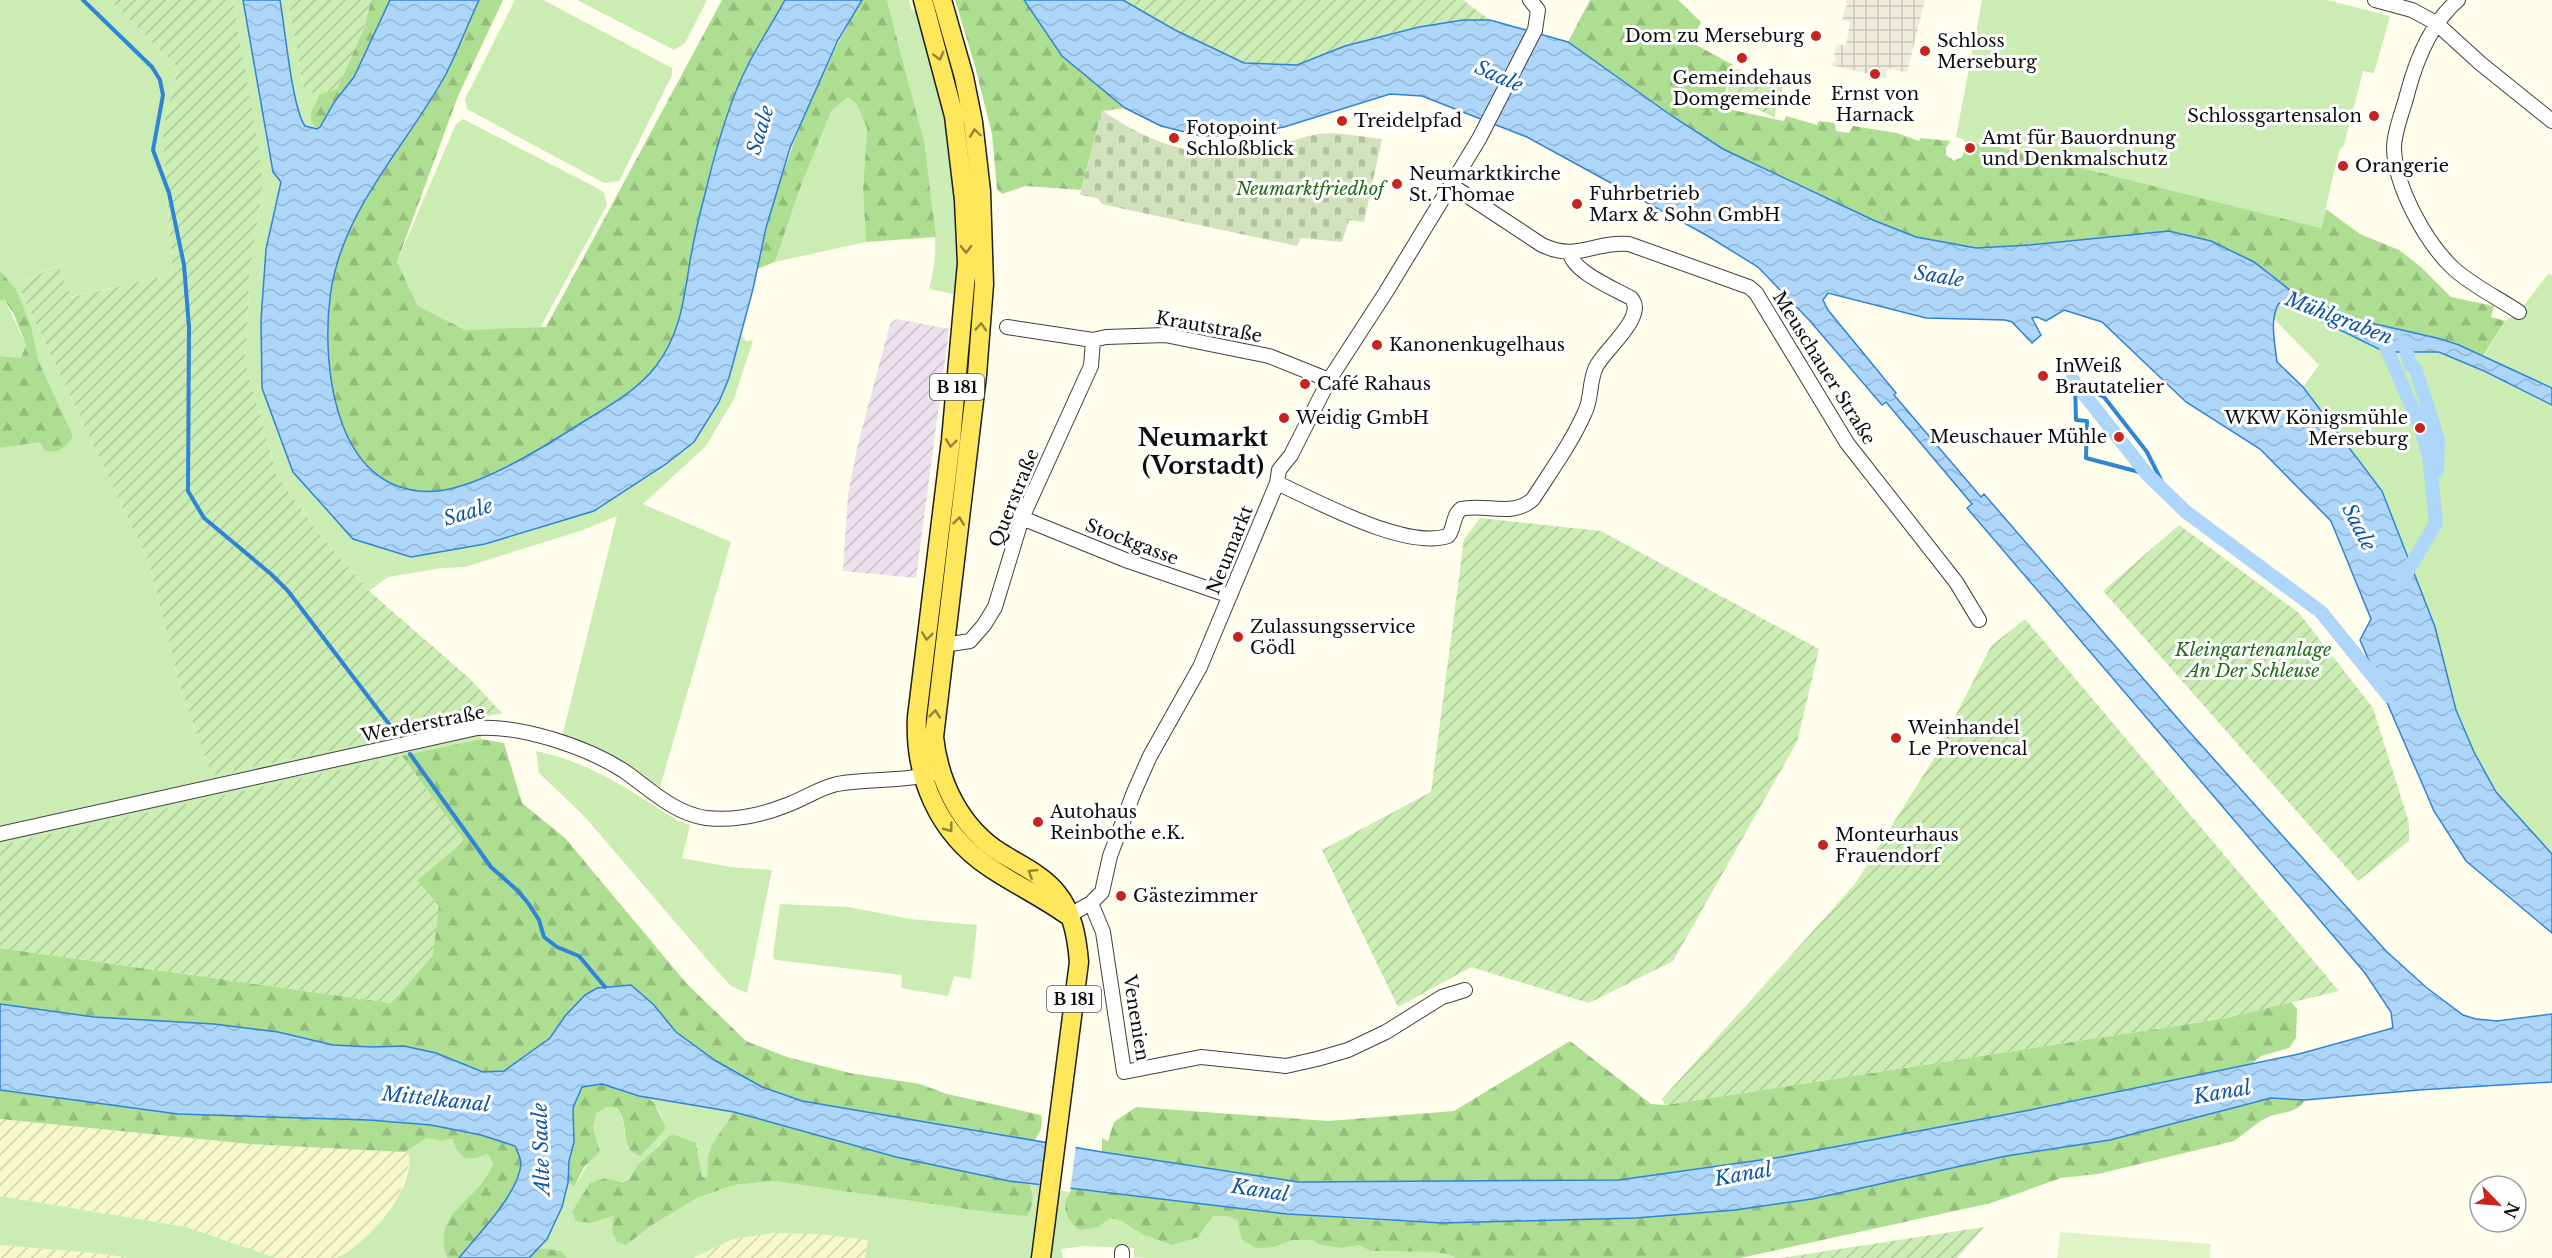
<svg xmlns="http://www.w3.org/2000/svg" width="2552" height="1258" font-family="'Libre Baskerville',serif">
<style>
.industrial{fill:url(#industrial-furrows)}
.farmland{fill:url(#farmland-furrows)}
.grass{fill:#cbecb3}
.forest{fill:url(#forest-firs)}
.cemetery{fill:url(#cemetery-stones)}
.garden{fill:url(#garden-furrows)}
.pitch{fill:#dff3c6}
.plaza{fill:url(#plaza-grid)}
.water{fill:url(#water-waves);stroke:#2f84d6;stroke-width:1.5}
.pier{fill:#fffdec}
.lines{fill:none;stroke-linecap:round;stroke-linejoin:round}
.stream{stroke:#2f84d6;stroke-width:4}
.canal{stroke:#add6fa;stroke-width:14}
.minor-casing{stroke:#404040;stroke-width:16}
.major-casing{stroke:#1e1e1e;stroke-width:21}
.minor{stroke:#fff;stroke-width:14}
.major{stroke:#ffe75c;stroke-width:18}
.oneway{stroke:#928538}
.poi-dot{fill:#c6241c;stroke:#fff;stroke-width:2}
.labels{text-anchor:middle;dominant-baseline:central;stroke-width:6;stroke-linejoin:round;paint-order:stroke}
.shield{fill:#fff;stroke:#565656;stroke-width:1.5}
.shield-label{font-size:16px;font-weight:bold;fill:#0d0d0d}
.poi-label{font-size:18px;fill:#0d0d0d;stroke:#fff;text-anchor:start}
.park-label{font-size:18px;font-style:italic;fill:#226919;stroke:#fff}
.street-label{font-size:18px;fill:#0d0d0d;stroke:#fff}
.water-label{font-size:20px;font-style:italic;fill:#0e55a6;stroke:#fff}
.district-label{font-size:24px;font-weight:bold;fill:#0d0d0d;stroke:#fff}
</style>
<defs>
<pattern id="industrial-furrows" width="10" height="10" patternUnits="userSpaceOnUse" patternTransform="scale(1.5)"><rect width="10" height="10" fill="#ece0ec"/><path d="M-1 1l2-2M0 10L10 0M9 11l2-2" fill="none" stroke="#c9bfc9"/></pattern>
<pattern id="farmland-furrows" width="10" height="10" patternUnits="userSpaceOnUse" patternTransform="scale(1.5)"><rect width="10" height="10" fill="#f6f7cb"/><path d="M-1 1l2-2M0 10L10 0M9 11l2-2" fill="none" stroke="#d2d3ad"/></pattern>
<pattern id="forest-firs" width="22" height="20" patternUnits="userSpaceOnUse" patternTransform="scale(1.5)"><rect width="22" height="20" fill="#adde92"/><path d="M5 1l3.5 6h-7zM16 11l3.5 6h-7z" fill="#94bd7d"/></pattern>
<pattern id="cemetery-stones" width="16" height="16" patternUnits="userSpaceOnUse" patternTransform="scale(1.5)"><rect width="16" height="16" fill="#d2e2bc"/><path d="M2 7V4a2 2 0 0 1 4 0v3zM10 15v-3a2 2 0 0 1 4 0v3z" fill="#b3c1a0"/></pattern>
<pattern id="garden-furrows" width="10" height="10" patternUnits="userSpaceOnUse" patternTransform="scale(1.5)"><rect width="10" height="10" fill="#cbecb3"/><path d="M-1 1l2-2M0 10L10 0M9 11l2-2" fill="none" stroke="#adc999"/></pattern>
<pattern id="plaza-grid" width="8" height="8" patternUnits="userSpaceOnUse" patternTransform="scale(1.5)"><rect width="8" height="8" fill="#efecdb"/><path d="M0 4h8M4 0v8" fill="none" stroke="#ccc9bb"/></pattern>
<pattern id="water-waves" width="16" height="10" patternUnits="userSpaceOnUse" patternTransform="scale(1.5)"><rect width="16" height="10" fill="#add6fa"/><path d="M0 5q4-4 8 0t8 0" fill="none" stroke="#94b6d5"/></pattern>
</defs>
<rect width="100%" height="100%" fill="#fffdec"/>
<path class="industrial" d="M896,319L949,329L916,578L843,571L848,494L858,444L890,324Z"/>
<path class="farmland" d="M0,1119L250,1144L374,1149L405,1152L409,1154L410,1161L399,1196L383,1219L361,1243L337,1258H276L186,1227L0,1196Z
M773,1233L819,1234L868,1240L865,1258H694L733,1239Z
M0,1245L105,1254L128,1258H0Z"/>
<path class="grass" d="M0,0H110L178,68L162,132L173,274L70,297L57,266L17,283L149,563L181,690L212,776L482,717L481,739L0,845V448L73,436L38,360L31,325L16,289L0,271Z
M233,0H243L273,172L281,182L266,249L261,320L485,544L594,511L666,464L694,441L729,378L741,334L746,341L753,340L734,399L706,446L643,504L731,542L660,787L608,754L562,737L617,516L583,530L465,567L442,568L388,577L369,591L318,532L277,476L245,362L250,269L261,199L242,52Z
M280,0H288L304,91L320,94L311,121L317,129L305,126C292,108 285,27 280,0Z
M515,0H543L672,68V75L619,181L604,183L467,109L465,99Z
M577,0H707L685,43L674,50Z
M887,0H909L911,9L919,12L944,101L960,241L958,295L929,289C939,255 935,228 930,193C922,127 904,65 887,0Z
M1982,0H2326L2390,16L2374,73L2363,71L2344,145L2339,151L2321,228L1986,144H1967L1963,139L1956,137Z
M848,97L857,105L867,128L863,190L866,242L775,262L799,191L831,110Z
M463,119L599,189L604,193L607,205L540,328L467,330L418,306L397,262L456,124Z
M2548,274L2552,275V388L2484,356L2505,321L2519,312Z
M5,300L26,345L21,358L0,356V301Z
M2279,302L2385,352H2439L2454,358L2552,405V854L2496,792L2474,752L2456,710L2435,627L2382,491L2303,387L2319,365L2274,319Z
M536,751C590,762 633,792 678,821L690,825L682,858L730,867L772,870L747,993L731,986L718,972L585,817L539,773Z
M780,904L849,907L910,919L977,925L971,979L954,976L948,996L901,988L902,975L776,960L773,957Z
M647,1097L734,1112L713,1143L708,1156L707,1178L702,1177L696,1143L660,1144C654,1149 628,1180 625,1181C620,1182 612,1179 606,1178L591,1223L614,1216L626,1245L652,1225L697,1198L734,1185L774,1181L994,1213L1033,1191L1029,1184L1072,1189L1067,1196L1098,1227L1110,1217L1120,1219L1142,1234L1198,1236L1213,1216H1226L1239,1220L1241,1239L1275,1247L1292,1240H1312L1320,1245L1341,1248L1359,1245L1370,1251L1433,1252L1448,1254L1455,1258H1145L1134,1257V1248L1083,1246L1061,1249L1063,1258H865L868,1240L819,1234L773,1233L733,1239L693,1258H567L560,1251L539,1248C555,1230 563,1206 568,1183L574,1185C584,1175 586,1161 600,1152L593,1127L595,1114L606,1107L617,1108C631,1126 617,1151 641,1156L664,1131C665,1119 656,1104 647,1097Z
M427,1138L441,1141L452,1139L456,1149L477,1158L489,1154L493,1163L489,1176L455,1211L445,1251L447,1258H337C367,1244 415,1191 409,1154L405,1152Z
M0,1196L186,1227L276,1258H128L105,1254L0,1245Z"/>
<path class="forest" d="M371,0H390L354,78L335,101L320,127L317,129L311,121V113L320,94L337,89L364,28Z
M479,0H503L458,96L397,262L418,306L466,330L546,327L722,0H785C773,22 759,43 748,65C728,103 715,152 705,194C699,216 694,239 690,261C684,299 680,335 656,366C634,395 597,412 567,432C534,453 476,487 438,491C337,500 321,371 330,298C340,211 406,147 446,74C458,50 468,24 479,0Z
M862,0H887L924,142L936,237L866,242L863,190L867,128L857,105L848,97L831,111L799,191L775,262L757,269C777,174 813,84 862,0Z
M955,0H1024L1062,56L1125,108L1102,111L1081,190L1025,186L1002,194L997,189L992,134L975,66Z
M1590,0H1678L1701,22L1691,42L1733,65L1722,103L1733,110L1784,121L1786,116L1817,125L1819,121L1835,123L1836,131L1849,133L1853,126L1897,133L1919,141L1920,138L1950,141L1946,148V155L1954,161L1962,157L1967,144H1986L2321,228L2326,209L2360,234L2399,250L2421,267L2451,297L2494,306L2491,317L2505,321L2483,356L2441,339L2358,320L2295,294L2254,262L2211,241L2169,231L2030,245L1976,248L1916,237L1873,220L1723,149L1672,116L1568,42Z
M0,271L16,289L31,325L38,360L73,436C67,448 58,453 45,451L40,442L0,448V356L21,358L26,345L14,315L5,300L0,301Z
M481,739L504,743L522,803L565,838L687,984L746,1041L787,1057L850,1073L920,1084L947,1094L1041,1115C1043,1126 1041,1132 1034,1141L802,1101L762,1087L716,1061L676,1032L654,1005L631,985L597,988L565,1016L550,1038L504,1071L483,1072L436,1053L404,1046L373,1047L333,1045L278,1032L214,1024L94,1017L0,1004V948L392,1003L417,880L464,841L402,756Z
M2291,1002L2297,1009L2296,1038L2289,1048L2261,1056L2250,1065L2030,1110L1781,1157L1619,1180L1299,1182L1102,1152V1138L1108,1141L1114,1122L1136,1107L1328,1121L1454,1111L1570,1041L1651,1104L1665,1105L2226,1018Z
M602,1084L647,1097L654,1103L665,1126L664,1131L641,1156C617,1151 632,1126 617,1108L606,1107L596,1114L593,1127L600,1152L585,1166L574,1186L568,1183L569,1161L574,1142L573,1108L582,1087Z
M0,1090L178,1114L369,1120L431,1125L481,1135L515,1146C517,1151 521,1158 521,1164C517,1196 479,1233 459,1258H447C430,1210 482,1200 493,1163L488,1154L477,1158H465L456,1149L452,1139L441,1141L427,1138L405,1152L250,1144L0,1119Z
M2271,1098L2305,1100C2296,1115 2280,1111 2266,1118C2254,1124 2245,1134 2234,1141L2098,1174L2061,1178L1991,1203L1740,1258H1455L1448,1254L1433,1252L1370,1251L1359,1245L1341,1248L1320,1245L1312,1240H1292L1275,1247L1256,1248L1241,1239L1238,1220L1226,1216H1213L1198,1237L1172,1245L1142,1234L1120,1220L1110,1218L1098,1227L1080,1230C1065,1219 1060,1205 1072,1189L1287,1214L1368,1220L1441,1223L1636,1218L1735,1210L1812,1199L2006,1156L2110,1140Z
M734,1112L896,1157L1029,1184C1035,1194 1033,1206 1027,1216L994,1213L774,1181L734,1185L697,1198L652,1225L626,1245L617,1242L612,1231L614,1216L591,1223L576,1221L572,1212L590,1183L606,1178L623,1182L629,1179L639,1164L672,1134L696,1143L702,1177H707L708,1156L713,1143Z
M539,1248L561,1251L567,1258H529Z"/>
<path class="cemetery" d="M1102,110C1146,142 1197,160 1252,152C1275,149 1296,138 1318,134C1339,131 1361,137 1382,139L1364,222L1349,220L1342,242L1301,238L1297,246L1115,207L1102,204L1098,198L1080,195Z"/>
<path class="garden" d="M110,0H233L262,169L261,199L250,269L245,362L277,476L318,532L369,591L469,678L502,713L212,776L181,690L149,563L17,283L58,266L71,297L173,274L162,132L178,68Z
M288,0H371L364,28L337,89L320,94L304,91Z
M1123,0H1463L1490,20H1463L1419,27L1345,46L1297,65L1245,63L1175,30Z
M1732,68L1784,84L1774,117L1727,95Z
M1480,518L1601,531L1819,649L1797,742L1673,961L1589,1003L1471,967L1398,1007L1322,850L1431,792L1464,539Z
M2179,525L2299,613L2373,708L2409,823V841L2358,881L2103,591Z
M2025,619L2339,991L2226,1018L1665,1105L1662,1099L1855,884L1933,760L1991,646Z
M402,756L465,841L417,880L439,906L433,955L392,1003L0,948V845Z
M1984,1227L1957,1258H1781Z"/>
<path class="pitch" d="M2060,1232L2211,1244L2210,1258H2057Z"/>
<path class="plaza" d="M1846,0H1925L1907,73L1888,68L1885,78L1831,65L1836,59L1834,53L1837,44L1846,45L1850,22L1842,20L1846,6L1849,5L1846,3Z"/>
<path class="water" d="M243,0H280C285,27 292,108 305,126L317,129L320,127L335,101L354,77L390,0H479C468,24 458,50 446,74C406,147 340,211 330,298C321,371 337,500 438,491C476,487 534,453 567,432C597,412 634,395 656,366C680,335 684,299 690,261C694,239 699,216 705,194C715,152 728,103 748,65C759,43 773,22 785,0H862L838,40L790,148L766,228L753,289L729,378L719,402L694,442L666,464L594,511L485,544L411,557L353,539L293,472L262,388L261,320L266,249L281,182L273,172Z
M1024,0H1123L1175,30L1244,63L1297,65L1345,46L1419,27L1463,20H1490L1568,42L1672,116L1723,149L1873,220L1916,237L1976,248L2030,245L2169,231L2211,241L2254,262L2295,294L2358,320L2441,339L2459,345L2552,388V405L2484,371L2439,352H2385L2291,306L2279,303C2269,319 2275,343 2277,362L2303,387L2382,491L2435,627L2456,710L2474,752L2496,792L2552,854V933L2466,861L2434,811L2360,640L2371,619L2331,521L2260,449L2186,402L2102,322L2064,310L2046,321L2037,317L2032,318L2041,335L2032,343L2012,322L2005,320L1926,318L1828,293L1823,300L1828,310L1896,393L1894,395L1981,497L1984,494L2185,727L2386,951L2427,988L2463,1015L2476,1019L2497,1021L2552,1014V1082L2419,1090L2305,1100L2271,1098L2110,1140L2006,1156L1812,1199L1735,1210L1636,1218L1442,1223L1287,1214L1009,1181L896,1157L734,1112L639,1096L602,1084L582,1087L573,1108L574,1142L569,1161L568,1183L562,1207L547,1239L529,1258H459C478,1234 518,1195 521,1164C521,1158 517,1151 515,1146L481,1135L431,1125L369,1120L178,1114L0,1090V1004L94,1017L214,1024L278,1032L333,1045L373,1047L404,1046L436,1053L483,1072L504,1071L550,1038L565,1016L585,995L597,988L631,985L654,1005L676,1032L716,1061L762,1087L802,1101L1102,1152L1299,1182L1619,1180L1781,1157L2030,1110L2299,1054L2393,1028L2391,1012L2365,973L1967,508L1972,504L1886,402L1882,405L1810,321L1758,267L1706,235L1527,137L1422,96L1390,94L1284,127L1241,135L1201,136L1161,126L1125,108L1062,56Z"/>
<path class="pier" d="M1046,1140L1076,1145L1070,1192L1039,1188Z"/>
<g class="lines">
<path class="stream" d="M83,0L152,67L160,80L163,95L153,150L169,193L184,265L189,327L188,491L204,518L271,574L288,591L395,732
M2147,474L2086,458L2087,421L2076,420L2075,384L2104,397L2147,452L2168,494
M410,754L491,867L518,891L528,903L539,920L544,937L557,947L579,956L605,987"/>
<path class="canal" d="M2382,338L2419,423L2429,455L2436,523L2403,579
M2404,342L2410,364L2416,370L2438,440L2437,471
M2072,379L2147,474L2186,512L2321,612L2389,696"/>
<g class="minor-casing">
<path id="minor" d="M2375,0L2412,10L2436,23L2480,63L2552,121
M2458,0C2431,23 2417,58 2408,91C2404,109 2394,130 2394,148C2395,187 2426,243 2454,269C2473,286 2498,298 2519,312
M1451,185L1542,245C1578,262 1593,241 1629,244L1749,287L1756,293L1847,443L1956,582L1979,620
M1007,327L1093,340L1106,337L1165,335L1269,356L1329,380
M1277,483C1317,501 1405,550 1448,536C1455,528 1452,516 1461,509C1485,503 1513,518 1533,499C1551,471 1572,442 1585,412C1592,398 1589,381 1596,367C1603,351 1648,316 1631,298C1615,289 1573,272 1570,253
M1022,518L1128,561L1230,596
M944,645L970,641L984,625L995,607L1022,518L1091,366L1093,340
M0,834L477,728C521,725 587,747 624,771C650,789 673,813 706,818C733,821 762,815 787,805C804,799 819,788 837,784C869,778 901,782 932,774
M1091,903L1103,932L1124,1072L1201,1057L1286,1066L1317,1059L1348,1050L1386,1032L1442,997L1465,990
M1068,916L1091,903L1102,892L1110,856L1134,792L1150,756L1200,667L1277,483L1279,470L1291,455L1329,380L1386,292L1479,139L1535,30L1538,10L1530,0
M1122,1258V1252"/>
</g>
<g class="major-casing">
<path id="major" d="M923,0L954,116L964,200L967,263L951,440L917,717C914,776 938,833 989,867C1014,884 1042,897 1067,915
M942,0L964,77L973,122L981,191L984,284L977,375L934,737C939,783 961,828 1001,853C1020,865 1043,875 1057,893C1073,912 1077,939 1079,962L1041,1258"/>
</g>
<use href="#minor" class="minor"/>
<use href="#major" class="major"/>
</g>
<defs><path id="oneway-chevron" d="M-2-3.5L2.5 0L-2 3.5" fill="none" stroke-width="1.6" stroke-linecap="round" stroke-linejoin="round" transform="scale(1.5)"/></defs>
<g class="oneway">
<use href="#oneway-chevron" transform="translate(939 56) rotate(75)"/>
<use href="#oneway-chevron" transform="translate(975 133) rotate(-98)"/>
<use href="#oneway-chevron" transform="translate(966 249) rotate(89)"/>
<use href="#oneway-chevron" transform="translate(981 327) rotate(-86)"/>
<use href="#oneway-chevron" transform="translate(951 443) rotate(97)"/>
<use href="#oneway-chevron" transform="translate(959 521) rotate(-83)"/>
<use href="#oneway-chevron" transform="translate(927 636) rotate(97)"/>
<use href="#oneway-chevron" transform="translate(935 714) rotate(-84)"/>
<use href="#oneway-chevron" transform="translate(949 828) rotate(53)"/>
<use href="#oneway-chevron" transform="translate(1032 873) rotate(-148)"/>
</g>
<g class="poi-dot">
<circle cx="1816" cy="36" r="6"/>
<circle cx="1925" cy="51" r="6"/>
<circle cx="1742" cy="58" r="6"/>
<circle cx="1875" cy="74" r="6"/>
<circle cx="2374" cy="116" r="6"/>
<circle cx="1342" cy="121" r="6"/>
<circle cx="1174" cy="138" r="6"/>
<circle cx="1970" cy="148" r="6"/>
<circle cx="2343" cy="166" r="6"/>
<circle cx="1397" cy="184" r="6"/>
<circle cx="1577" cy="204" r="6"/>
<circle cx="1377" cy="345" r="6"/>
<circle cx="2043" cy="376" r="6"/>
<circle cx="1305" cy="384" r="6"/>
<circle cx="1284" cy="418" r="6"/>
<circle cx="2420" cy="428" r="6"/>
<circle cx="2119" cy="437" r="6"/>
<circle cx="1238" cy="637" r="6"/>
<circle cx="1896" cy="738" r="6"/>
<circle cx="1038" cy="822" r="6"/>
<circle cx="1823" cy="845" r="6"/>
<circle cx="1121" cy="896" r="6"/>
</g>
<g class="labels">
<g class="shield">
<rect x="930" y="374" width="54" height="26" rx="4.5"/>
<rect x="1047" y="986" width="54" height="26" rx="4.5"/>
</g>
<g class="shield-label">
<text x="957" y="387">B 181</text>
<text x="1074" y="999">B 181</text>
</g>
<g class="poi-label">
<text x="1804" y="36" text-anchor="end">Dom zu Merseburg</text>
<text x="1937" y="41">Schloss<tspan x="1937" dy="21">Merseburg</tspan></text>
<text x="1742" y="78" text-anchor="middle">Gemeindehaus<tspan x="1742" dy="21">Domgemeinde</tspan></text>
<text x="1875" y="94" text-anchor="middle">Ernst von<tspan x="1875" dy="21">Harnack</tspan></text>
<text x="2362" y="116" text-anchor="end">Schlossgartensalon</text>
<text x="1354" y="121">Treidelpfad</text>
<text x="1186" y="128">Fotopoint<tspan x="1186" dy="21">Schloßblick</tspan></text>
<text x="1982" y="138">Amt für Bauordnung<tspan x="1982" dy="21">und Denkmalschutz</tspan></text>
<text x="2355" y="166">Orangerie</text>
<text x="1409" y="174">Neumarktkirche<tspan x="1409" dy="21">St. Thomae</tspan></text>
<text x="1589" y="194">Fuhrbetrieb<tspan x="1589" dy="21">Marx &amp; Sohn GmbH</tspan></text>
<text x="1389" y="345">Kanonenkugelhaus</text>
<text x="2055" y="366">InWeiß<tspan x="2055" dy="21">Brautatelier</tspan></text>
<text x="1317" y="384">Café Rahaus</text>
<text x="1296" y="418">Weidig GmbH</text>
<text x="2408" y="418" text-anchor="end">WKW Königsmühle<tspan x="2408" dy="21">Merseburg</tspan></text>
<text x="2107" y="437" text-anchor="end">Meuschauer Mühle</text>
<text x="1250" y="627">Zulassungsservice<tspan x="1250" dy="21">Gödl</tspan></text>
<text x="1908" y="728">Weinhandel<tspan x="1908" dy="21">Le Provencal</tspan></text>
<text x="1050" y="812">Autohaus<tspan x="1050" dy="21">Reinbothe e.K.</tspan></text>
<text x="1835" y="835">Monteurhaus<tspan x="1835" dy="21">Frauendorf</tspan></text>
<text x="1133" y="896">Gästezimmer</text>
</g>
<g class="park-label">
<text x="1310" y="189">Neumarktfriedhof</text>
<text x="2253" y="650">Kleingartenanlage<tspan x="2253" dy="21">An Der Schleuse</tspan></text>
</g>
<g class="street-label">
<text transform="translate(1209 327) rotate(10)">Krautstraße</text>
<text transform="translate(1824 368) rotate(58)">Meuschauer Straße</text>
<text transform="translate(1014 498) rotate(-68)">Querstraße</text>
<text transform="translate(1132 542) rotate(21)">Stockgasse</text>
<text transform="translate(1230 550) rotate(-68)">Neumarkt</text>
<text transform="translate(423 724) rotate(-11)">Werderstraße</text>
<text transform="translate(1136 1018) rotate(81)">Venenien</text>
</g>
<g class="water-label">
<text transform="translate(1499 76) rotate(24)">Saale</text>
<text transform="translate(760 130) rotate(-73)">Saale</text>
<text transform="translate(1939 276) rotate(9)">Saale</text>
<text transform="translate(2339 318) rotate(21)">Mühlgraben</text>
<text transform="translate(468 512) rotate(-17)">Saale</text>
<text transform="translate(2359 527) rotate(63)">Saale</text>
<text transform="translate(2222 1092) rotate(-10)">Kanal</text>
<text transform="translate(436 1099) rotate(6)">Mittelkanal</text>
<text transform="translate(541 1149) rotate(-92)">Alte Saale</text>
<text transform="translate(1743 1174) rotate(-10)">Kanal</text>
<text transform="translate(1260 1190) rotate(9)">Kanal</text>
</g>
<g class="district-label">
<text x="1203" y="437">Neumarkt<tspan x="1203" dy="28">(Vorstadt)</tspan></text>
</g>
</g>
<g transform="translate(2498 1204) rotate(115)"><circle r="28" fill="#ffffff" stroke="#9e9e9e" stroke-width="1.5"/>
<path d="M0-4.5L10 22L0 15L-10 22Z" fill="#c6241c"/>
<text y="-9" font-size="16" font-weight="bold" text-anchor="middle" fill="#0d0d0d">N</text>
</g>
</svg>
